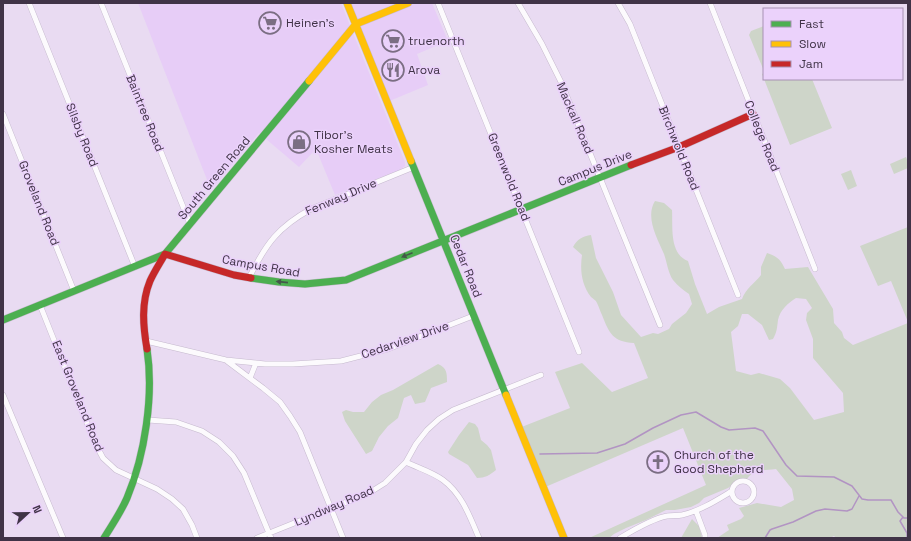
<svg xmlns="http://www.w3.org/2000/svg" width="911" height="541" font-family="'Space Grotesk',sans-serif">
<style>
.built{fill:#e7cdf7}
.green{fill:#ced5c9;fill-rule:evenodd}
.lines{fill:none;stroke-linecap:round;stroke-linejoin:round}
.stream{stroke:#b294c3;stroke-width:1.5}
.street-casing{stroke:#c6bace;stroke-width:6}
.fast-casing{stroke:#c6bace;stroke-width:8}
.slow-casing{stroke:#c6bace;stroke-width:8}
.jam-casing{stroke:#c6bace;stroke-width:8}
.street{stroke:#fcfafd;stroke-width:5}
.fast{stroke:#4caf50;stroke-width:7}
.slow{stroke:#ffc107;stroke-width:7}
.jam{stroke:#c62828;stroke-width:7}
.oneway{fill:#44584a}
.labels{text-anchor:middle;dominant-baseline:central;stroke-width:3;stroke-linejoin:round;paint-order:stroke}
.poi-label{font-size:12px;fill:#403347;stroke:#ebd2fb;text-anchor:start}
.street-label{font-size:12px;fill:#403347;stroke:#ebd2fb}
</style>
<rect width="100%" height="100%" fill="#e9dbf2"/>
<path class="built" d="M138,3H341L405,162V166L400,170L335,195L316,149L299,167L259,133L211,190Z
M347,3H432L448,41L417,54L428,85L387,102Z"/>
<path class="green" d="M764,26V71L749,35L751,31Z
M764,73V79H812L832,128L790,145L762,74Z
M906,157L908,162V168L894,174L890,164Z
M851,170L857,186L848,190L841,174Z
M655,201L664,203L672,210C673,226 669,254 688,261L695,284L707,314L719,307L742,299C746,288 754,284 761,275V267L767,253C777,256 781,260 785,269L808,267L833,309L834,323L842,332L844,338L853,345L908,323V538H836L834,536L830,538H717L729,530L727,525L741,519L744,516L739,508L757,503L781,507L794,500L792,489L776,469C763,471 755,468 747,479H741L737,481L728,488L704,498L699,503L691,507L675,510H666L646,520L626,528L614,534L609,538H589L706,485L683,428L543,488L519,428L570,408L555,372L582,363L612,392L648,378L634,343C613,342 609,333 602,315C600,311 599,307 597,303C596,300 593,299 591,297C581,284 580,269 582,255L573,247C577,239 583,236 591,235L596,258L613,292L621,315L641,337L653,333L658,334L669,329L672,324L686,313L692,304L689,294C683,290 678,286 673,280C668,273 667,262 664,254C657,238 645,217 655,201ZM796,298L806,299L812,308L807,313L806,320L813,339V358L843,393L844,412L814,420L790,388L780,379L759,373L751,375L736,371L731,332L738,326L742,314H748L762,325L769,340L773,339C777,332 777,328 778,320C780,310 788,303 796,298Z
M908,227V322L891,281L878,286L860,246Z
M438,364C447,368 447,373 447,382L431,388L425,402L415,404L411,395L404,398L398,418L388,426L379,437L372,451L366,454L345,421L342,412L346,410L353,412H364L372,402L381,395L393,390Z
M469,422L475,424L478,428L481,440L487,445L491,450L496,470C490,475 485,478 477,478L468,465L449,454L448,452L459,435Z
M692,519L699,526L702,537L701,538H681Z"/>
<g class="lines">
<path class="stream" d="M540,454L597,453L625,444L653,428L681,415L696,412L721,427L729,430L755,428L763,431L786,465L797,476L834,477L852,486L862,499L868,500H891L898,512L904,518H908
M903,517L900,521L907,533V538
M765,538L770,530L772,529L793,522L816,511L825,509L847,511L852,509L859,496"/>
<g class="street-casing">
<path id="street" d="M29,3L135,267
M101,3L190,224
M438,3L579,352
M518,3L542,44L561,82L660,325
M618,3L630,24L738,295
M710,3L815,269
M3,114L74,291
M250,276C266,244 278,227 311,209L414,167
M40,305L95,443L103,458L116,470L157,489L172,499L183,509L192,525L197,538
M146,341L226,360L265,364H293L341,361L388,349L473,316
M227,361L263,388L280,402L290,416L300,432L343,538
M250,378L256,363
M3,395L63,538
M148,420L176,422L202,431L219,442L233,456L244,473L271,538
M406,462C418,468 432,472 443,480C462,494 470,517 479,538
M732 492a11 11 0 1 1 22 0a11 11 0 1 1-22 0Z
M696,511L705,535V538
M257,538L369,493L385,483L406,462L416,444L427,430L439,419L453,410L541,375
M620,538C630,532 655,518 667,516C672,515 677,516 682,515C700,511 717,500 732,491"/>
</g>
<g class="fast-casing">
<path id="fast" d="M411,161L506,395
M251,278L279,282L305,284L346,280L631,165
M3,320L165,254L309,81
M104,538C112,525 121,512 127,498C145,455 154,395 147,349"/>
</g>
<g class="slow-casing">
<path id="slow" d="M347,3L411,161
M309,81L356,24L408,3
M506,395L564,538"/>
</g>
<g class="jam-casing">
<path id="jam" d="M631,165L679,147L753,114
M147,349C143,326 141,303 150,281C154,272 160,263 165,254L234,275L251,278"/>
</g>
<use href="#street" class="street"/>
<use href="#fast" class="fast"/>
<use href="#slow" class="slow"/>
<use href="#jam" class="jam"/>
</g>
<defs><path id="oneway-solid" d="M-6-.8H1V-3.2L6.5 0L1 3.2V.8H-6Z"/></defs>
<g class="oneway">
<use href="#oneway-solid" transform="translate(407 255) rotate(158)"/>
<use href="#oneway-solid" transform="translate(282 282) rotate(-174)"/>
</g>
<defs>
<g id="supermarket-ring" transform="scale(1.15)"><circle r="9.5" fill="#ebd2fb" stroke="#7b6e83" stroke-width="1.5"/><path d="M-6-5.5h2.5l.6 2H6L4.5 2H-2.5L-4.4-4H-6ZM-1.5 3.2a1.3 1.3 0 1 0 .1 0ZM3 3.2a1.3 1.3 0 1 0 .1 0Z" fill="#7b6e83"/></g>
<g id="restaurant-ring" transform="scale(1.15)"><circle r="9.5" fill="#ebd2fb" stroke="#7b6e83" stroke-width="1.5"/><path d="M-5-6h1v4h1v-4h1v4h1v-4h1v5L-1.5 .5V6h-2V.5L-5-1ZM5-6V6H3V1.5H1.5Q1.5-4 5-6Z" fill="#7b6e83"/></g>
<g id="shop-ring" transform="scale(1.15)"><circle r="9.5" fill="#ebd2fb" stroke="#7b6e83" stroke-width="1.5"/><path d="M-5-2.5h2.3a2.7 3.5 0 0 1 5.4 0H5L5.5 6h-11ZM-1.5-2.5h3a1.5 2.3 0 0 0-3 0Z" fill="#7b6e83"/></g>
<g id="church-ring" transform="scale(1.15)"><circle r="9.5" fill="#ebd2fb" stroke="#7b6e83" stroke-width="1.5"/><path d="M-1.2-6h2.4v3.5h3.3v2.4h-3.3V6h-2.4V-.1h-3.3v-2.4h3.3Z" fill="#7b6e83"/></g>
</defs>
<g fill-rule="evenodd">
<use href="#supermarket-ring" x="270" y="23"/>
<use href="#supermarket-ring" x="393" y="41"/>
<use href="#restaurant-ring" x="393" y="70"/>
<use href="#shop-ring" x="299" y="142"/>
<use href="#church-ring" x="658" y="462"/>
</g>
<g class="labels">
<g class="poi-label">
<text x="286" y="23">Heinen's</text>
<text x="408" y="41">truenorth</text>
<text x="408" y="70">Arova</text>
<text x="314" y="135">Tibor's<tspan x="314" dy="14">Kosher Meats</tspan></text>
<text x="674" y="455">Church of the<tspan x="674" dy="14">Good Shepherd</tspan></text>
</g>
<g class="street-label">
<text transform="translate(145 113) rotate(68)">Baintree Road</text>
<text transform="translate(575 118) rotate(67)">Mackall Road</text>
<text transform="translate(82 135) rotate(68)">Silsby Road</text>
<text transform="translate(762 136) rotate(68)">College Road</text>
<text transform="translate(679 148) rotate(68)">Birchwold Road</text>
<text transform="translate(595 168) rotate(-22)">Campus Drive</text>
<text transform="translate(509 177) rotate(68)">Greenwold Road</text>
<text transform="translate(214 178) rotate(-50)">South Green Road</text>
<text transform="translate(341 197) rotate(-23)">Fenway Drive</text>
<text transform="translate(39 203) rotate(68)">Groveland Road</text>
<text transform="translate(261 266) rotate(10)">Campus Road</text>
<text transform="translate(466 266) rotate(68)">Cedar Road</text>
<text transform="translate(405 340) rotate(-19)">Cedarview Drive</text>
<text transform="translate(78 396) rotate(68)">East Groveland Road</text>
<text transform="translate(334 506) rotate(-23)">Lyndway Road</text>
</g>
</g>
<rect width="911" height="541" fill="none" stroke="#403347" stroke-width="8"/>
<rect x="763" y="8" width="140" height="72" fill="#ebd2fb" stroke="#a792b3"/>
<rect x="771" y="21" width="20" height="6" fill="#4caf50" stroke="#a792b3"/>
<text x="799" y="28" font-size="12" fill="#403347">Fast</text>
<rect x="771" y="41" width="20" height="6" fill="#ffc107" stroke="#a792b3"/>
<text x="799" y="48" font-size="12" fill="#403347">Slow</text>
<rect x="771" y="61" width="20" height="6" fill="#c62828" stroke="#a792b3"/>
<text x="799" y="68" font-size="12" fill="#403347">Jam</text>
<g transform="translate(28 513) rotate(68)" stroke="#ebd2fb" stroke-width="3" paint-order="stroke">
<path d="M0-3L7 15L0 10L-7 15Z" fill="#403347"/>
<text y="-6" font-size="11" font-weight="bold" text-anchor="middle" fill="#403347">N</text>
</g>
</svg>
